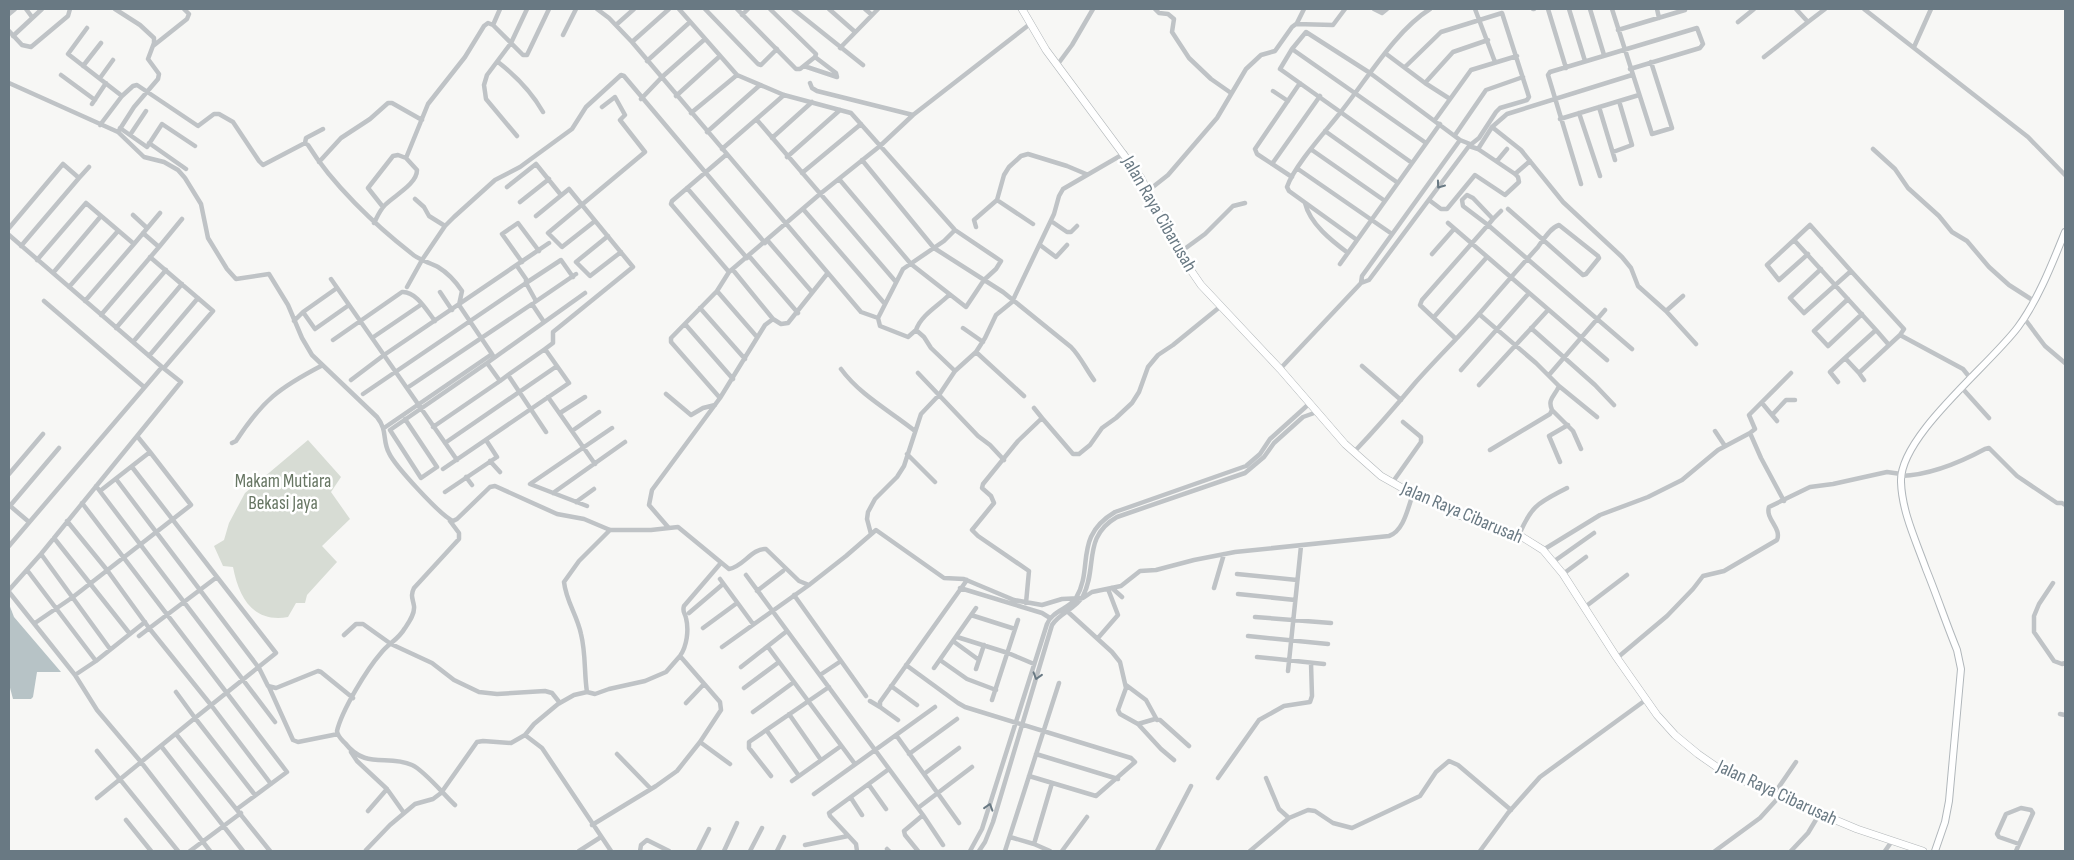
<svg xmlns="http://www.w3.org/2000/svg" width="2074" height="860" font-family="'Sofia Sans Condensed',sans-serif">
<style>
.green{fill:#d7dcd4}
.water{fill:#b7c3c6}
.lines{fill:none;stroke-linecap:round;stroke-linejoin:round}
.secondary-casing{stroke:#b1b7bb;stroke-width:8}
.primary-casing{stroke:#b2b7ba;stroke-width:8}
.street{stroke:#bfc3c6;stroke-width:4.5}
.secondary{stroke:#fff;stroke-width:6}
.primary{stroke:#fff;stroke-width:7}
.oneway{stroke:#697983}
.labels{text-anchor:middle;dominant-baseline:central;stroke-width:5;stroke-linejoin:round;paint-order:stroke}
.street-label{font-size:19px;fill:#697983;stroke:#fff}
.park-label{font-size:19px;fill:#677663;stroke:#fff}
</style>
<rect width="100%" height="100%" fill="#f7f7f5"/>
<path class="green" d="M308,440L341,477L331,492L350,519L322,546L337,562L307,595L305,603H296L288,617C253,623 239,598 233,567L223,566L214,546L224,540L229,523L245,493Z"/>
<path class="water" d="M9,604L14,617L61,672H37L33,697L31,699H13L9,684Z"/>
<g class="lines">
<g class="secondary-casing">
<path id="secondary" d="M1935,851L1945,822L1949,801L1961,669L1957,650C1946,623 1937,596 1926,569C1916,541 1902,512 1901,482C1899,436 1990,365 2018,327C2038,300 2052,264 2065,232"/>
</g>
<g class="primary-casing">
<path id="primary" d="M1022,9L1046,50L1141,178L1179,253L1201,285L1280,369L1345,444L1381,476L1404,489L1452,513L1519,535L1543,550L1563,574L1617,658L1657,715L1675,735L1698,754L1721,770L1764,790L1857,829L1923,851"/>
</g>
<path class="street" d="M26,9L32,17
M115,9L140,25L154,38V43L148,59L159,74L158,79L134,107L118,132
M597,9L609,18L632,42L861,312L878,318L903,269L944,241L955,230
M679,9L737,75L784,95L851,113L955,230L1001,261L996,269L984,280L966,307L911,264L839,179
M705,9L758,64L761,65L777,49
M737,9L796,69H800L815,57L816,54L770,9
M793,9L863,65
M829,9L854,31
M865,9L872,15
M1155,9L1159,13L1168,14L1174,19L1172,32L1189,58L1211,79L1231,93
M1374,9L1382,13L1387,9
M1475,9L1495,62
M1533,9H1534
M1548,9L1566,68
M1569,9L1585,61
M1590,9L1604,55
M1612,9L1652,134L1672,128L1651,62
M1657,9L1659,18
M1864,9L2028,137L2065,175
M9,14L15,9
M742,15L748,9
M1738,22L1754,9
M1808,22L1825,9
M1297,23L1304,9
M493,25L500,9
M616,25L634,9
M87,28L68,54L122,96L100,125
M1618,30L1685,10
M9,31L22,45L31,47L68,16L70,9
M563,35L576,9
M13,36L42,9
M632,42L669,9
M153,46L187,19L189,14L184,9
M1914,47L1931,9
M840,48L878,9
M1292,49L1426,143
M1385,53L1425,83L1450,99
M1764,57L1808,22L1796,9
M647,61L690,22
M498,62C516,76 531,91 543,112
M1058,64L1072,45L1093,9
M83,66L101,43
M804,66L837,77L836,73L815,57
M61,75L95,100
M100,78L113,60
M9,83L118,132L144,157L164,162L178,170L185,178L201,204L208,238L227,269L236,279L269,274L288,305L302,338L312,355L377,417C388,431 382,440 389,453C395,466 441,516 453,521L457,519L490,487L495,486L557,514L584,519L610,530H651L678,527L729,569C743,567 752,548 766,549L799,581L809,585L846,556L876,530L944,578L964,579L1014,600L1042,605L1062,599L1083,598L1092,592L1121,586L1140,571L1156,570L1194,560L1235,552L1389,536C1404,531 1408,507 1413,494
M810,83L812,88L817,91L913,115
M1425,83L1453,52L1488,40
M1273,91L1288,101
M122,96L133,86L137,85L198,126L214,114H219L233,122L259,161L263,165L305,143L308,145C332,184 375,225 411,253C418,260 429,262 438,267C448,273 456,282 462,291L459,305L492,354L384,428
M676,96L720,56
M641,99L662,77L705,39
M92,104L106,83
M1599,107L1615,160
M691,113L737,75
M1579,113L1600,176
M1560,119L1639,95
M757,120L896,282
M1435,120L1471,70L1517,56
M1492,127L1521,150L1563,202L1622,257L1631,268L1638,286L1666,311L1696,344
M120,128L147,147L162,124L195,146
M1325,131L1398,183
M707,132L760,85
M130,135L146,111
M1455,135L1486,90L1523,77
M517,136L486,99L484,85L487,75L511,43L527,9
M772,138L812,102
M149,143L186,169
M305,143L306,138L323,129
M1469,146L1478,149L1492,127L1507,114L1632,75
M722,149L784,95
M1873,149L1895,169L1908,188L1939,216L1952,232L1967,241L1989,267L2009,285L2034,301
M1312,150L1385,201
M1613,152L1632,145L1619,101
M727,154L672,201L671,204L729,272
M787,157L840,110
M862,160L934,248L1003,292L1071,347C1080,356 1086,369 1094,380
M1497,161L1507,149
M319,162L341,138L370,119L388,103H392L422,120
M1412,163L1280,69L1292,49L1306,32L1370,73L1460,140L1470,144
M1272,164L1320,96
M1298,169L1392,234
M802,173L861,124
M1515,174L1530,161
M1292,177L1257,154L1255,149L1300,83
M79,178L89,167
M1581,184L1548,75L1550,72L1697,28L1703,44L1700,48L1630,69
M507,187L536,164L561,195
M687,188L747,258
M1149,190L1168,175L1217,118L1246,69L1261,55L1275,51L1292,27L1296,24L1333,25L1345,9
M415,199L424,207L429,216L445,226
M997,200L1033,224
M1429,200L1441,209H1447L1475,175L1505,195L1519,182L1518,177L1515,174L1478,149
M520,202L549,179
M1305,203C1310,224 1332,241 1348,253
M383,207L368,188L393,156L398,155L406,158
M803,209L885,304
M133,215L147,228
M536,216L569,189L633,267L553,332V343L545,349
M1493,219L1501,211
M595,221L562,247L548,233L645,152L620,120L625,115L615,97L602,107
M1051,221L1067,232H1071L1077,226
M374,223C377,217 380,210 385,205C395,195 417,184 417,170L406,158L428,104L465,57L484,26L488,23L493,25L523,55H527L549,9
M1448,223L1607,360
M976,227L974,220L997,200L1004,175L1009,167L1021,156L1028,154L1067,166L1086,174
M9,228L63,164L79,178L21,246
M9,235L162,367L9,546
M608,236L576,262L590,276L621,252
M1357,240L1289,191L1287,187C1294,166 1325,132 1340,113C1366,81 1395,31 1430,9
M1794,240L1810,225L1851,271L1804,313L1790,298L1821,269
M768,241L812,292
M134,244L160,213
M1040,245L1056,257L1067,245
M159,247L182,219
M1179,253L1205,234L1233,206L1245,203
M1432,254L1454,229
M1808,254L1779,280L1767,265L1794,240C1821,270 1849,300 1876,330
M749,256L798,313
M150,257L213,311L164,368
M37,260L86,203L134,244L85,301
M522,262L502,234L518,223L539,251
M1340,264L1440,124
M733,270L773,319
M53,273L101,216
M331,279L457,460
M1361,283L1362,276L1460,140
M69,287L118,231
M407,287L422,260L445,226L454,217L495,180L520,167L572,129L586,107L621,75L624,76L765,243
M717,291L757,337
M440,292L452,310
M949,295C938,306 921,315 916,330L924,337L931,348L955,371
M1848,299L1814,331L1828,346L1862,314
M44,301L144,387
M536,301L526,283L561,260L573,277
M535,302L576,274
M700,308L745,359
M1666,311L1683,296
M303,312L315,329L349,305
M1479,314L1536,363L1559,386C1555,396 1547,399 1552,410L1550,414L1490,450
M101,315L159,247L143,233
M1434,317L1487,257
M878,318L880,326L908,337L916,330
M2024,318L2045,346L2065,363
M294,321L303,312L337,288
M685,324L733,379
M116,328L166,270
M963,328L983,342
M1531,328L1595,385L1614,405
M1900,335L1963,369L1971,379
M372,338L422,304
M1456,339L1420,305L1422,300L1488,225L1493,219L1473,198L1467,195L1462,200L1463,206L1488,225L1632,349
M333,340L402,292C416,291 427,311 435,321
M133,342L182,284
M976,352L1024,396
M492,354L494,358L487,363L500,381L508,375L546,432
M149,356L198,298
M494,358L585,293
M1845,358L1876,330L1889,345
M1362,366L1401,400
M841,369C860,395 890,411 915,431
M1280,369L1361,283L1369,280L1469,146L1479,138L1496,112L1500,108L1527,100L1529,97L1502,13L1441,32L1405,67
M1461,370L1529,293
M918,373L978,436L990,445L1004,460
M1859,373L1864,380
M1549,375L1605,310
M351,380L384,355L549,243
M1838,382L1830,372L1845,358L1859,373L1900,335L1904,329L1851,271
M1479,385L1548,310
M1559,386L1597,417
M407,388L532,304L544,322
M1962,388L1989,418
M363,394L526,283V279L517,266
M666,394L691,415L703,408L715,405
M548,397L595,464
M720,398L671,342V338L717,291L729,272L820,194L880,146L913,115L1030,24
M1762,403L1777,421
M1034,408L1042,418
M1552,410L1573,431L1581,449
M560,413L585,397
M1772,415L1786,400H1795
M405,419L437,467L421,478L390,430L487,363
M433,427L500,381
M572,431L599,412
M1715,431L1725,446
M1750,433L1761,458L1784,501
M137,436L150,452
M232,443L236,441C263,400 279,388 321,366
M445,443L557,366
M1354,452C1375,430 1395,407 1415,383C1436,359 1459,337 1480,313C1499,291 1518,269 1538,247C1543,240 1550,228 1559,225L1598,256L1599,258L1586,274L1583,275L1508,209
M907,454L935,482
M490,461L500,472
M1560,462L1549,436L1568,425
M132,467L217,577
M443,469L569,383L545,349L508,375
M9,474L43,434
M1901,476C1931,475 1959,463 1985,449L1989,448L2017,476L2057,503H2062L2065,505
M466,477L472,485
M116,479L259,668L268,686L276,688L318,671L321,672L353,698
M1392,483L1421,442V437L1403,422
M96,486L275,722
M445,492L497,457L486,440
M553,493L625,442
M576,502L594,489
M82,503L287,772L237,809
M9,505L29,522
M587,506L530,484L612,428
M9,507L59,448
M67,521L107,570L149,628L211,705L271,784
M450,521L459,533V539L414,588C410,596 413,599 414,606C415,614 409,622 405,628C398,640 389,643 381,653C367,669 342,710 337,731C338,737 341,739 345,743C366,770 387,754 412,765C425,771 444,795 455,805
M668,527L649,505L652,490L720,398L765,325L773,319L781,324L788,323L827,274
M871,534L867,519L868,512L875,499L897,477L904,466L921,414L939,395L955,371L976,352L985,338L996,315L1012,302L1054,214L1059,196L1063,189L1125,153
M1519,535C1532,504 1539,503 1567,488
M54,538L130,634
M1543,550L1600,515L1648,497L1682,480L1718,450L1750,433L1755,429L1749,415L1791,373
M41,554L110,649
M1553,562L1594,533
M27,570L96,661
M1237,574L1297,580
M1563,574L1586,557
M746,575L923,815L943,845
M720,579L753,624
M2053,583L2039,604L2034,616V632L2054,661L2062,664L2065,663
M960,588L1042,613L1050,618
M1112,588L1122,597
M1214,588L1224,554
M9,590L41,554L181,382L162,367
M757,591L783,571
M9,592L75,675L97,710L141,762L210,851
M1238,594L1295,600
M794,595L866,696
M1026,603L1029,571L978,536L972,530L994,503L991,496L982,488L983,484L1018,441L1042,418L1073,454H1079L1090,445L1102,428L1116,418L1132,403L1139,392L1148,367L1158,355L1173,345L1221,306
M1585,607L1627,575
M1067,611L1112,652L1120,662L1126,688L1118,710L1120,714L1138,724L1161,749L1174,760
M689,613L723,584
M971,615L1015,629
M1255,617L1331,623
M35,623L73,597L191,505L150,452L100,491
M703,628L737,603
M344,635L356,624H363L391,644L432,663L454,680L479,692L497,694L545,691L552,693L560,703
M139,636L217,577L276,653L195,718L176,692
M1248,636L1328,644
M957,637L1008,653L1034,664
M1098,638L1118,615L1108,589
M953,641L979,660
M722,647L809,585
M768,647L855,764
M1257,657L1324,664
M1617,658L1667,616L1693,589L1703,576L1724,571L1777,540C1782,528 1765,519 1769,507L1810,487L1833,484L1887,472L1901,474
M940,660L967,679L996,690
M906,665L958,703L965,707L1131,758L1135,762L1096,796L1029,776
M741,667L787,631
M934,668L976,608
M976,669L984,645
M1288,671L1301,546
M75,675L96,661L145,622
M820,675L841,661
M1126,685L1146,700L1157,720
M891,686L917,705
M269,687L293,740L298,742L338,734
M744,688L779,662
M587,692C584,673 586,654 581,634C577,615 566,601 564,582L579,561L610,530
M992,700L1018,620
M870,701L880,707
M686,703L704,684
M753,712L794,682
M789,714L821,760
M2060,714L2065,715
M898,720L880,707V702L967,580
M1138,724L1155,719L1160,720L1189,746
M767,731L799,776
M176,734L270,851
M525,735L534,724L558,704L574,695L587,692L595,694L609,689L645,681L666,672L680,656
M896,735L959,823
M700,742L730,764
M161,746L243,851
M97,751L178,851
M351,752L357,761L387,789L404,813
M617,754L651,789
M909,754L957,719
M1036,754L1118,779
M924,774L959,748
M771,776L749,748V742L829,687
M1218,778L1259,720L1284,706L1310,702L1312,696L1311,663
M1266,778L1279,809L1289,818L1308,810L1315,811L1333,823L1352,828L1420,796L1436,772L1449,761L1458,765L1511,810
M792,781L841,746
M869,785L886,809
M814,794L935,707
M1774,794L1796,762
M97,798L195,718L255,795
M851,798L862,815
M918,808L972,767
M368,811L387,789
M126,820L151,851
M592,825L656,786L677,771L700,742L721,710L720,702L680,656C687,646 689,630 686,618C685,613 682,612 684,606L720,564
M1010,837L1034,844L1052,783
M1034,844L1050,851
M805,845L848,836
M887,849L889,851
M366,850L390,825L415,804L433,799L441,793L477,742L483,741L511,743L525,735L542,748L611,851
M190,851L241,813
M579,851L601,837
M640,851L641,845L647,840L669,851
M698,851L709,829
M724,851L737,823
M750,851L762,828
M777,851L784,837
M857,851L856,844L830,816L829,813L889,769
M918,851L905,835L904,831L923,815
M970,851L982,829L1047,624C1052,611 1069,609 1076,598C1094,568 1073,537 1115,512L1246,466L1260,454L1270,439L1310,403
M979,851L985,842L993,822L1052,625C1059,613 1076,609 1083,596C1098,567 1082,537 1117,517L1245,473L1264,457L1274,443L1303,417L1317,412
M1005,851L1059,683
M1062,851L1087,817
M1157,851L1191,786
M1250,851L1289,818
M1480,851L1508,813L1540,777L1647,699
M1715,851L1760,818L1780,796
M1791,851L1808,833L1820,813
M1885,851L1892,841
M2016,851L2033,813L2031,810L2021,808L2006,814L1997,834L1999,837L2019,844"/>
<use href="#secondary" class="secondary"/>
<use href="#primary" class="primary"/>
</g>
<defs><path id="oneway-chevron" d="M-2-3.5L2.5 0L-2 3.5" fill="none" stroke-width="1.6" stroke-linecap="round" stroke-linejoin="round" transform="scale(1.25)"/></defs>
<g class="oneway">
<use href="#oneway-chevron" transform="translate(1440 185) rotate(126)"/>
<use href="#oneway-chevron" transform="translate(1037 676) rotate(107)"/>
<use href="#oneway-chevron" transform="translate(989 807) rotate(-73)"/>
</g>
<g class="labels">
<g class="street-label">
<text transform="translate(1159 214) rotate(60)">Jalan Raya Cibarusah</text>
<text transform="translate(1462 513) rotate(23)">Jalan Raya Cibarusah</text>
<text transform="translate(1777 793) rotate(25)">Jalan Raya Cibarusah</text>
</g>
<g class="park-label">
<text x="283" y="481">Makam Mutiara<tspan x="283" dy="22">Bekasi Jaya</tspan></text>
</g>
</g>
<rect width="2074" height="860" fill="none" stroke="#697983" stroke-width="20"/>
</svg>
